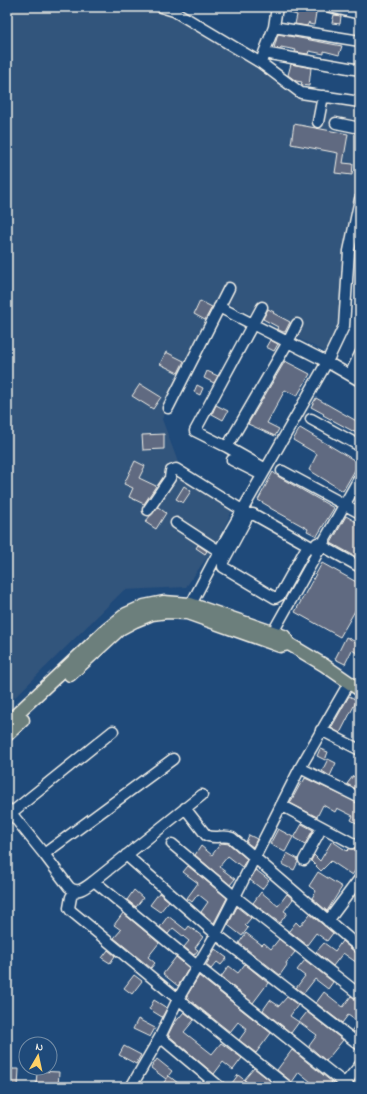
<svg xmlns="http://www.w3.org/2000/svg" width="367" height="1094" font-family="'Indie Flower',sans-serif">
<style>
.built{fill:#32547c}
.building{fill:#606a81;stroke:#f4f1e8}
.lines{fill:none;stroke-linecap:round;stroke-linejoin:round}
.minor-casing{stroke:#f4f1e8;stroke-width:13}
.major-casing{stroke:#f4f1e8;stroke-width:15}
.minor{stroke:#1f4a7a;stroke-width:10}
.major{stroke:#6c7f7c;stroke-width:12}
</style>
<rect width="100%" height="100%" fill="#1f4a7a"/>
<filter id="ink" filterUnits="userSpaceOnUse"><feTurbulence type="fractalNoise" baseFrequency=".025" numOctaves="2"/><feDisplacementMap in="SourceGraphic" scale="8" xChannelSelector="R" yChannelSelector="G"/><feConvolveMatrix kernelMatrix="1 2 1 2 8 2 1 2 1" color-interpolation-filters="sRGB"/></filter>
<g filter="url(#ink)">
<path class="built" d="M7,7H185L183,15L291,87L360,99V179L333,356L224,301L162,419L179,465L234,507L215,546L186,587L124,590L7,705Z"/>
<path class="building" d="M291,7L311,10V7H317L314,25L309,24V22L307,26L295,24L297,15L290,13Z
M334,15L341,16L340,24L332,23Z
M278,34L342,46L339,55L324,51V54L309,51L308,54L295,52L296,50L281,47L280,49L274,48Z
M291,64L311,68L309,86L301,85L302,82L296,81L288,75Z
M294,124L348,134L343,163L353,164L352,175L335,173L338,153L291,144Z
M200,301L212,307L205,320L194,314Z
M268,309L274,312L273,313L290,322L285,332H283L277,329L278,327L263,319Z
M270,340L278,344L274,351L266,347Z
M166,352L184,361L178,373L160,364Z
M285,361L310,374L297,396L285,390L267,423L279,429L275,436L248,424Z
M207,371L218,376L214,383L204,378Z
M140,384L161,397L153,409L132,396Z
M197,385L203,388L200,395L194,392Z
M316,398L360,423V435L323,415L324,414L311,407Z
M216,405L228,411L223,420L212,414Z
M300,428L359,463L343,491L309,470L317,454L293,440Z
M164,434V449L143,450L142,435Z
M135,461L145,466L139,478L156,486L144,504L129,497L133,488L124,484Z
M273,472L279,477L334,508L317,536L307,531L308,529L270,508V507L258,500Z
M184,486L191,491L183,503L176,499Z
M158,507L166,513L156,529L145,522Z
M346,516L360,524V559L331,543Z
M198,545L207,551L205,554L196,548Z
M322,563L360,584V602L340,637L295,612Z
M346,637L360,644V655L352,650L345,664L335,659Z
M349,696L357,700L340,733L331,728Z
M320,749L328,752L325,760L317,756Z
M328,759L336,763L330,776L322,771Z
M353,776L360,781V791L347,784Z
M305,778L360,804V825L351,820L353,816L337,808L335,812L323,805L317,817L290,803L302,781L303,782Z
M302,824L313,830L305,844L294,838Z
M278,829L293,837L285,852L270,844Z
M360,833V864L352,875L331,861L321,871L311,861L314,855L320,861L332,841L347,851L349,849H355L358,843L356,838Z
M249,835L257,839L253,847L246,842Z
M221,843L229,844L247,859L242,867L228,856L219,867L235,879L230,885L195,855L201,846L212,855Z
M287,853L298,859V862L294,870L282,864Z
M188,866L227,898L214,923L201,912L208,902L198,894L192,902L187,898L198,883L183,872Z
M256,870L269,880L262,889L250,880Z
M318,872L342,887L327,911L312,898L316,891L309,886Z
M134,890L143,898L136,907L127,900Z
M261,892L278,906L287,894L293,899L284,911L287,913L280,923L253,903Z
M159,893L169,901L160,912L150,905Z
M237,907L251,918L245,925L248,928L242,936L228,925Z
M123,913L159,943L148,957L155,963L151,968L114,938L121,930L114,925Z
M310,914L333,933L327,941L316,933L307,945L289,931L296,922L300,926Z
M168,916L186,930L189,926L203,937L195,948L198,950L194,955L184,947L189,941L173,928L168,934L160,927Z
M246,933L262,945L264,943L271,949L279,939L295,952L286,963L287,965L280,975L239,943Z
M342,941L356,953L360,954V965L343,953L333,966L316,952L324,943L335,951Z
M215,949L227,958L221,965L217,962L211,969L206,965Z
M108,950L115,956L110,963L102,958Z
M176,957L189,968L178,986L163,974Z
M305,960L333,982L328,989L315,979L304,993L296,988L305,976L297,970Z
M245,964L268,983L253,1003L221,977L229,966L238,973Z
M134,975L142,981L132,994L124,988Z
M199,976L271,1033L256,1053L239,1040L247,1029L238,1022L230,1032L186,997Z
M324,992L343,1007L351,996L360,1001V1037L352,1030L358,1022L348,1015L342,1023L316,1003Z
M287,997L298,1005L290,1016L299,1022L291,1033L263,1010L270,1000L279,1006Z
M154,1000L167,1008L162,1017L149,1009Z
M184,1012L194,1020L184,1032L212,1054L221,1043L242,1058L233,1070L223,1062L214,1074L168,1035L173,1025Z
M307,1012L343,1040L326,1061L309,1046L317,1035L299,1022Z
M138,1019L155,1028L150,1037L133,1029Z
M124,1046L141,1055L136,1064L119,1055Z
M292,1050L332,1082L328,1087H317L299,1072L292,1082L277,1070Z
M157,1059L172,1071L166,1079L151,1068Z
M254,1068L278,1087H254L244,1080Z
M7,1069H19L18,1087H7Z
M37,1071L59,1072L58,1087H36Z
M238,1075L247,1082L243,1087H229Z
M169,1076L183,1087H160Z"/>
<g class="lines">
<g class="minor-casing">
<path id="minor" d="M161,7L174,11L261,63
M277,7L274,27L264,53L360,70
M330,7L360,14
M274,27L360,41
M264,53L261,63L301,93L360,102
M318,122L323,96
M336,123L360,128
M219,307L327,362L360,381
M262,307L195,431L227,447L266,469
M350,375L360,354
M168,408L229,288
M311,419L360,446
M227,447L288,342L297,324
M232,460L262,475
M282,471L360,513
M148,510L170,478L171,471L176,469L242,510
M176,523L219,551
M317,543L360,567
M308,545L280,595L275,598L223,567V562L249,514H253L308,545L319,551
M188,610L219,551L327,362L344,326L349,251L360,199
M273,632L360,477
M321,730L360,750
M300,768L360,798
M281,805L352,843
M7,808L44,854L69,887C78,895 86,887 94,881L197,966L349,1087
M185,808L206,835C215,840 223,834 232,838L360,948
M11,813L113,731
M172,844L234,896L360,995
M44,854L173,759
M126,855L216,934L360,1045
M304,860L322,827
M94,881L202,795
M75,891L71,897L69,908L71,911L178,999L288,1087
M328,921L360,878
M160,1037L220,1087
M131,1087L160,1037L178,999L216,934L300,768L349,683
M342,1087L360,1065"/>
</g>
<g class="major-casing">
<path id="major" d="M70,675L120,629L135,621L152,614L167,612L187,613L280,646L289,644
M7,723L105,631L126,614L144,606L164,602L190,604L284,636L289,644L324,665L360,690
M7,735L23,720"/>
</g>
<use href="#minor" class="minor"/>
<use href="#major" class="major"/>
</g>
</g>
<rect width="367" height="1094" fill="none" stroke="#1f4a7a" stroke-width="24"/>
<rect x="12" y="12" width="343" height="1070" fill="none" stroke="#f4f1e8" stroke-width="1.5" filter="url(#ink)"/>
<g transform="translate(38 1056) rotate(9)"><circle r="19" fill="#1f4a7a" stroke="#748da6"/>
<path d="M0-3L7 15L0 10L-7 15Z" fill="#ffd166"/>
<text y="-6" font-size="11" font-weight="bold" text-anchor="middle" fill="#f4f1e8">N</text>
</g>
</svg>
